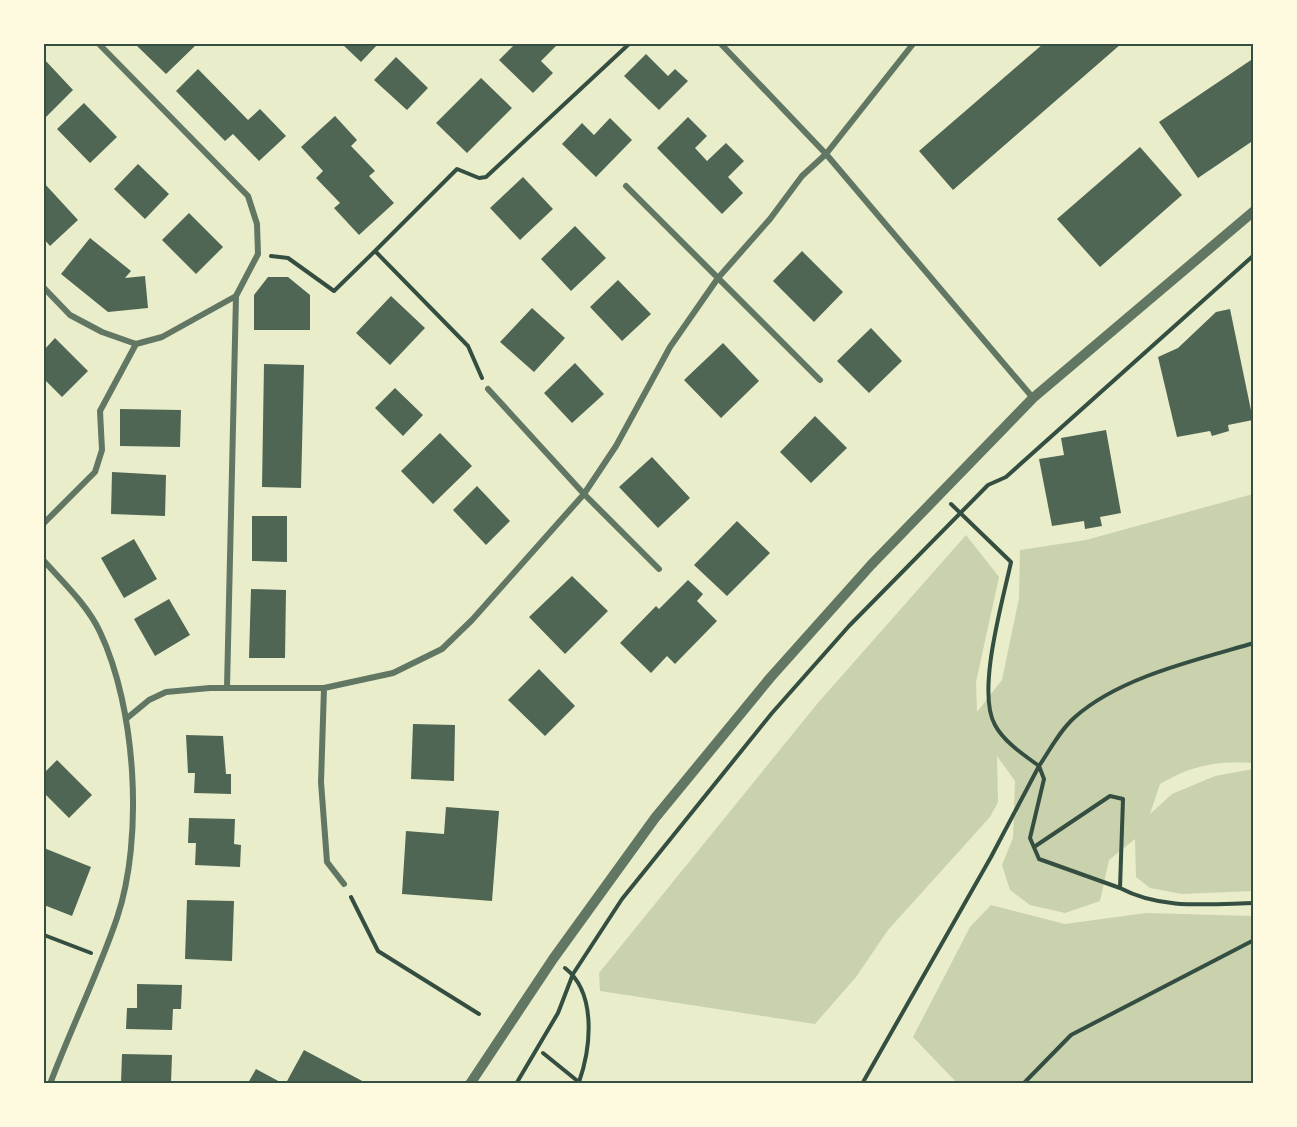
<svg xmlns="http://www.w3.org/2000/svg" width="1297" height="1127" font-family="Rubik,sans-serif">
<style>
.green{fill:#cad2ad}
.building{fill:#4f6655}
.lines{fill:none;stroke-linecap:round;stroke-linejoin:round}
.path{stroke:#344e41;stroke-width:4}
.minor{stroke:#617663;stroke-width:6}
.tertiary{stroke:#617663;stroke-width:10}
.neatline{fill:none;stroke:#344e41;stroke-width:2}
</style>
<rect width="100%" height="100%" fill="#e9edc9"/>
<path class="green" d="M1253,494V763C1216,761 1193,765 1160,784L1150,814L1172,794L1215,776L1253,769V891L1182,894L1150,888L1136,877L1135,839L1109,860L1100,901L1065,913L1030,905L1010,890L1002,865L1013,838L1015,781L997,756L998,802L990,817L888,930L856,977L815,1024L600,991L599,973L817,704L966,535L999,577L976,682L977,712L1002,680L1019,598L1020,550L1086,540Z
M991,905L1065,924L1146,913L1253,916V1083H957L913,1037L970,927Z"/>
<path class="building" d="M135,44H197L166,74Z
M342,44H378L361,62Z
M515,44H558L541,61L553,73L533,93L499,60Z
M1043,44H1121L953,190L919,151Z
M646,54L668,76L675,69L688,81L659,110L624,76Z
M396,57L428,88L407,110L374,80Z
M1254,58V140L1198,178L1159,122Z
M44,59L73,90L44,119Z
M198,69L248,120L260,109L286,136L259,161L233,134L225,141L176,91Z
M481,78L512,108L467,153L436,123Z
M84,103L117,137L90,163L57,129Z
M335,116L357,140L351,146L375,171L369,176L394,203L359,235L334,208L340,203L316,178L323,171L301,147Z
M688,117L707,136L695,148L707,161L726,143L744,161L728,177L743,193L722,214L657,148Z
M610,118L632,140L596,177L562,144L582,123L594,135Z
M1140,147L1182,195L1100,267L1057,219Z
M138,164L169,194L145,219L114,189Z
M523,177L553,209L520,240L490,208Z
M44,183L78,220L50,246L44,239Z
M189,213L223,247L196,274L162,240Z
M575,226L606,258L571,291L541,259Z
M90,238L131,271L125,278L145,276L148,308L108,312L61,274Z
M802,251L843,292L814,322L773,281Z
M268,277H288L310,295V330H254V295Z
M618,280L651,314L622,341L590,307Z
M391,296L425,328L390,365L356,333Z
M532,308L565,338L534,372L500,342Z
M1230,309L1253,420L1228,425L1229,431L1212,436L1210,431L1177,437L1158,357L1178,348L1216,312Z
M871,328L902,361L869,393L837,361Z
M55,338L88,371L62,397L44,379V350Z
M723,343L759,381L721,418L684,380Z
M575,363L604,394L572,423L544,393Z
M264,364L304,365L301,488L262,487Z
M395,388L423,415L403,436L375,408Z
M120,409L181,410L180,447L120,446Z
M815,416L847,448L811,483L780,452Z
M1106,430L1121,513L1100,517L1102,526L1085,529L1084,521L1052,526L1039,459L1064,455L1061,438Z
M440,433L472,466L433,504L401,471Z
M652,457L690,498L658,528L619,487Z
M112,472L166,475L165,516L111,514Z
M477,486L510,521L486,545L453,510Z
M252,516H287V562L252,561Z
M737,521L770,553L727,596L694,565Z
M134,539L157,579L124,598L101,558Z
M572,576L608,611L565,654L529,617Z
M688,580L703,594L697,601L717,621L675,664L667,656L651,673L620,643L656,606L659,609Z
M251,589L286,590L285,658H249Z
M169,599L190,635L155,656L134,619Z
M539,669L575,706L545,736L508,700Z
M413,724L455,725L454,781L411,779Z
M186,735L223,736L226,774H231V794L194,793L195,773H188Z
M57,760L92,795L69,818L44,793V773Z
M446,807L499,811L492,901L402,894L406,831L444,834Z
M189,818L235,819L234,844L241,845L240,867L195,865L196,843H188Z
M44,848L91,867L72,916L44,905Z
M187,900L234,901L232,961L185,959Z
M137,984L182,985L181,1009H173L172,1030L126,1029L127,1008H137Z
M304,1050L366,1083H286Z
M122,1054L172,1055L171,1083H121Z
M256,1069L282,1083H248Z"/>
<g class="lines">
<path class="path" d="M375,251L457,169L479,178L486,177L629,44
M271,256L288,258L334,291L375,251L468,346L482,378
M1034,847L1110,796L1123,799L1120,888C1161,910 1209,904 1254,903
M1120,888L1039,859L1030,838L1044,779L1039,766C1050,750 1060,730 1075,717C1120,677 1196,660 1254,643
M351,897L378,951L479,1014
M44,935L91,953
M565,968C597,993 591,1048 579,1082
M543,1053L580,1083
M516,1084L558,1013L573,974L622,899L772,713L849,626L988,485L1006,477L1254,255
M862,1084L991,857L1039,766C1024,755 1004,742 995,725C976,692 1003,600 1011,562L951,504
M1023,1084L1071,1035L1254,940"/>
<path class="minor" d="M99,44L248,196L257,224L258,254L236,296L227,688
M721,44L826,154L1033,398
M626,186L820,380
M44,288L70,315L102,332L136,344L162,337L236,296
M488,389L584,494L659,569
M44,523L95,472L102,450L100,411L136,344
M44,561C63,582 88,606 100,632C136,708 144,838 117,918C98,974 71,1028 50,1084
M324,688L321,782L327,862L344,884
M126,719L149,700L166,692L210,688H324L393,673L442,649L472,620L584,494L616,446L670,347L718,278L770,219L802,176L826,154L913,44"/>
<path class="tertiary" d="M470,1084L553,959L655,818L770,678L871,565L1033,398L1254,211"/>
</g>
<rect width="1297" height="1127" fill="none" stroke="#fefae0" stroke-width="90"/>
<rect x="45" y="45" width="1207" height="1037" class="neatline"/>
</svg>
